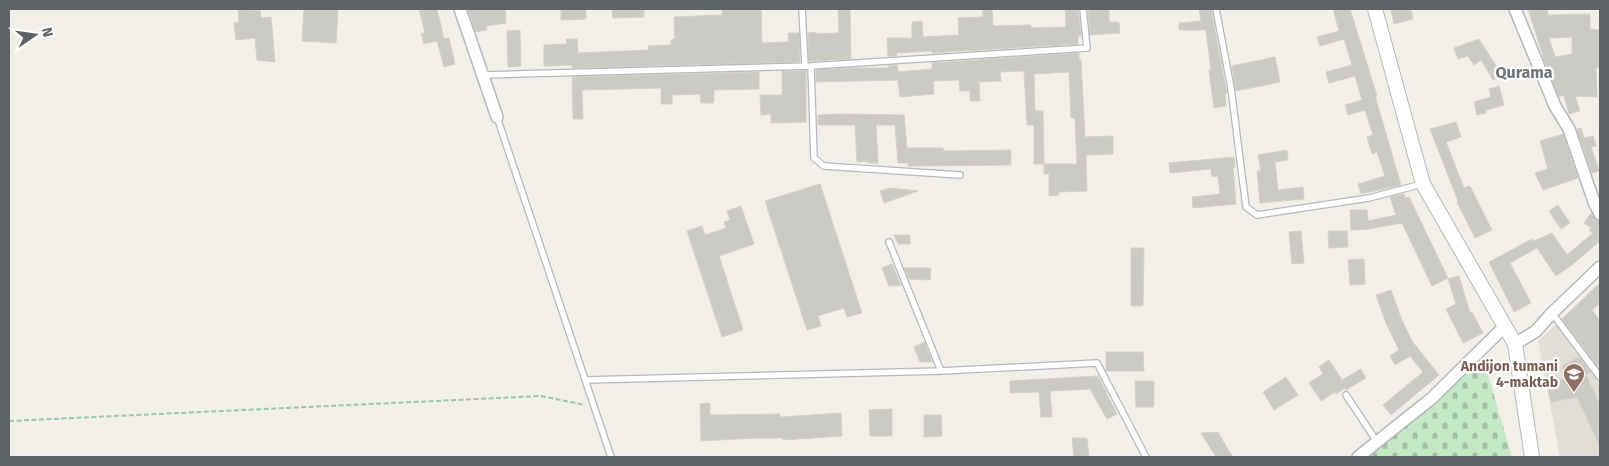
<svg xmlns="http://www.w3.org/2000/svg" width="1609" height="466" font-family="'Fira Sans',sans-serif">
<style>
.education{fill:#e1ded6}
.cemetery{fill:url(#cemetery-stones)}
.building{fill:#cccac5;stroke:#d6d1c6;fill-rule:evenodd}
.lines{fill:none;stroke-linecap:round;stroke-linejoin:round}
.service-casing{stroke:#b5b8bc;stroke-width:8}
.minor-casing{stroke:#b5b8bc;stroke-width:14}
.tertiary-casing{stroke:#b5b8bc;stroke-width:16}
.path{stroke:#9cc7a9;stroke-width:2;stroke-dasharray:5 2.5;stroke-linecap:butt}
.service{stroke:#fff;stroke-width:5.5}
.minor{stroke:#fff;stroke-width:11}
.tertiary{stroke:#fff;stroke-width:14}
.labels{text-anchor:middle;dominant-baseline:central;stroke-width:4.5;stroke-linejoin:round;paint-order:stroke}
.education-label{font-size:14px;font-weight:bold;fill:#785e54;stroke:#fff;text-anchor:end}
.quarter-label{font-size:16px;font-weight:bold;fill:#70757a;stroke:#fff}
</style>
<defs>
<pattern id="cemetery-stones" width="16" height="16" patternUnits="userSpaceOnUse" patternTransform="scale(1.25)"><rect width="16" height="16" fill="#c5e8c5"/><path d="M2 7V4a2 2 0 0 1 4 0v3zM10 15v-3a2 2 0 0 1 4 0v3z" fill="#a3c0a4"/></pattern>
</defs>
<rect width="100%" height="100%" fill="#f1efe8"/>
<path class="education" d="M1562,319L1598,365L1600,364V457H1560L1538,341Z"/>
<path class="cemetery" d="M1486,368L1512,457H1364L1465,375Z"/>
<path class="building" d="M238,9H249V11L260,10L261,18L271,17L275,62L257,60L255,38L236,40L234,23L239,22Z
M304,9H338L336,43L302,41Z
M419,9H437L444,39L449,38L455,64L444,67L437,41L424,44L421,33H425Z
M468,9H505L506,23L486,26L487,30L476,32Z
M561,9H586V19L561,20Z
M612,9H644V17L613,18Z
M761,9L762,43L789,42L788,33H799L800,62L572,68V65L544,66V45L567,44L566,39H577L578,53L649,50L648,46L671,45V40L675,39L674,17L722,15V10Z
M838,9H850L851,59L809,61L808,33L816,32V34L839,33Z
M983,9H992L993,26L1031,25V28L1066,27L1065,9H1078L1081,36H1078V44L932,53V51L896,53L897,56H888L887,38H912V22L922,21L923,37L959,35L958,18L983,17Z
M1088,9H1109V22H1119L1120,33L1090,35Z
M1199,9H1211L1226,89L1227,93H1225L1226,106L1214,108L1209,70H1211L1206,30H1179V23L1201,21Z
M1333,9H1350L1377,96H1375L1401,185L1361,194L1358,184L1385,176L1377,152L1372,154L1367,137L1373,135L1365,110L1348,115L1345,105L1362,100L1355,76L1329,83L1326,72L1352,65L1344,39L1320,46L1317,37L1339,31Z
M1391,9H1411L1413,19L1394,24Z
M1528,9H1547L1548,15L1590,14V29L1600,30V68L1596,67L1597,97L1575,96L1580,111L1569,114L1564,95L1559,97L1545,62ZM1572,37V54L1555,57L1549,38Z
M520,30L521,66L508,67L507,31Z
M1479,39L1502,75L1493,80L1481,60L1474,65L1468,56L1458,59L1454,48Z
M1079,53V60H1081L1085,137L1113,136V154L1086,155L1087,191L1059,192V195L1049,196V174H1044V164H1034V125H1027L1024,71L1000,72L1001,81L979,82L980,101H970V91H960L959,80L933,81L934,94L900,97L898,80L816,82V70L852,68H888V66L897,65L898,72L932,69V63ZM1069,72L1071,118H1075L1077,164H1044L1043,111H1035L1034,74Z
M1275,57L1280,82L1236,91L1232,66Z
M782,71H806V122L771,123V114L761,115L760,95H782Z
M759,72V89L714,90V103H701L700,94L672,95V104H661V88L582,90L583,119H573L572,77Z
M1499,86L1504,105L1486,110V113L1477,115L1474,102L1491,97L1489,89Z
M839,114L904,115L907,148H943L944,151L1011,150V165L908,166V163H898L895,125H876L878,163H868V161L857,162L855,125H818V115Z
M1456,122L1461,137L1446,142L1464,188L1470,186L1492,230L1475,238L1457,202L1458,201L1430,129Z
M1581,128L1584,138L1593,136L1596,146L1591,147L1599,171L1592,173L1577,129Z
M1563,134L1578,178L1543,190L1535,173L1548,169L1540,141Z
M1287,150L1288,160L1275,162L1278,190L1303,187L1304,199L1260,203L1257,171H1261L1258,155Z
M1234,157L1235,167H1233L1236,204L1193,208L1192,197L1220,194L1218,176L1212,177L1211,169L1170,173L1169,163Z
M820,184L862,313L847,317L844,308L824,314L818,316L821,326L807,330L765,201Z
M889,188H890L918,191L884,203L880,191Z
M1404,194L1405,198L1409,197L1448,278L1432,286L1402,223L1369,229L1351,230L1350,210H1367L1368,221L1396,215L1390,197Z
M1558,205L1570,223L1561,229L1549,211Z
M741,206L754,244L719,256L743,330L722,337L687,231L702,226L705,235L726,228L724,222L730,220L727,211Z
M1591,213L1596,220L1600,221V241L1573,264L1556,276L1537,248L1510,263L1531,303L1514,312L1489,262L1532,239L1534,241L1552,233L1567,255L1593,233L1589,230L1591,228L1584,223Z
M1301,231L1304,263L1292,264L1289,232Z
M1328,231H1347L1348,247L1329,248Z
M894,235H910V244H898Z
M1131,248H1144L1143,306H1131Z
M1364,259L1365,284L1350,285L1348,260Z
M892,264L901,285L889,286L882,268Z
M904,268H931L930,280L909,279Z
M1459,276L1470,313L1472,312L1483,333L1463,343L1446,309L1456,304L1448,279Z
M1600,283V303L1592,310L1600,321V364L1598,366L1562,319Z
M1391,290L1401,318L1412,341L1439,375L1391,415L1383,405L1423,372L1410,356L1395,365L1390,356L1399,350L1386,323L1376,295Z
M924,342L932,362H920L914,347Z
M1106,352H1143L1144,371H1106Z
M1579,357L1590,372L1586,375L1600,405V447L1577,397L1551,402L1547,383L1568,378L1562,366Z
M1329,360L1342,380L1361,369L1366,378L1346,390L1345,388L1336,394L1335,392L1321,401L1309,383L1323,374L1319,367Z
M1098,376L1117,414L1107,419L1090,389L1050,391L1052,417H1041L1039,392L1010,393V381Z
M1286,377L1298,395L1274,410L1263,392Z
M1135,381H1154V407H1136Z
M710,403V415L780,414V417L841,413L842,436L783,440V438H754L701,441L700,404Z
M892,409V436H870L869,410Z
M924,415H941L942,436L924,437Z
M1218,432L1227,448L1233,457H1216L1201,433Z
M1072,438H1087L1089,457H1074Z"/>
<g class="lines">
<g class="service-casing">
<path id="service" d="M802,9L805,66
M1216,9L1231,88L1246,207L1257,215L1369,198L1422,184
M811,66L814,158L824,166L960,175
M482,75L811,66L1087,48L1083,9
M497,117L611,457
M889,242L941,371
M1552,313L1600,377
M585,380L941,371L1097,363L1146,457
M1346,395L1377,442"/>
</g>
<g class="minor-casing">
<path id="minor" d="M460,9L497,117
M1515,9L1555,106L1569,129L1594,202L1600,214
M1515,344L1536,331L1552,313L1600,267
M1358,457L1432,398L1505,326"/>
</g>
<g class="tertiary-casing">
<path id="tertiary" d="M1375,9L1423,184L1515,344L1532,457"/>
</g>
<path class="path" d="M9,421L541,396L585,405"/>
<use href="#service" class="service"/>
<use href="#minor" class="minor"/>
<use href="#tertiary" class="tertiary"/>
</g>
<defs>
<g id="school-pin" transform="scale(1.125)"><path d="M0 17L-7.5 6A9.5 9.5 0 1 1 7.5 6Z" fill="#8d6e63" stroke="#fff"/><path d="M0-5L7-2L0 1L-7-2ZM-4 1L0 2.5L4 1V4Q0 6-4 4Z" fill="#fff"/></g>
</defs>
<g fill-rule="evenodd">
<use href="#school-pin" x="1574" y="374"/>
</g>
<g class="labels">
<g class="education-label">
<text x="1558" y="366">Andijon tumani<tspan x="1558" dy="16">4-maktab</tspan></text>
</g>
<g class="quarter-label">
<text x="1524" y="72">Qurama</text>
</g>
</g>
<rect width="1609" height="466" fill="none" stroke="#5f6368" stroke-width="20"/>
<g transform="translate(35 35) rotate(77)" stroke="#ffffff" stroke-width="4" paint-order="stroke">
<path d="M0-4L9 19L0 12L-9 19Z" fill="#5f6368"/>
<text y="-8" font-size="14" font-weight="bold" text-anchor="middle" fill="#5f6368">N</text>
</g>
</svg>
